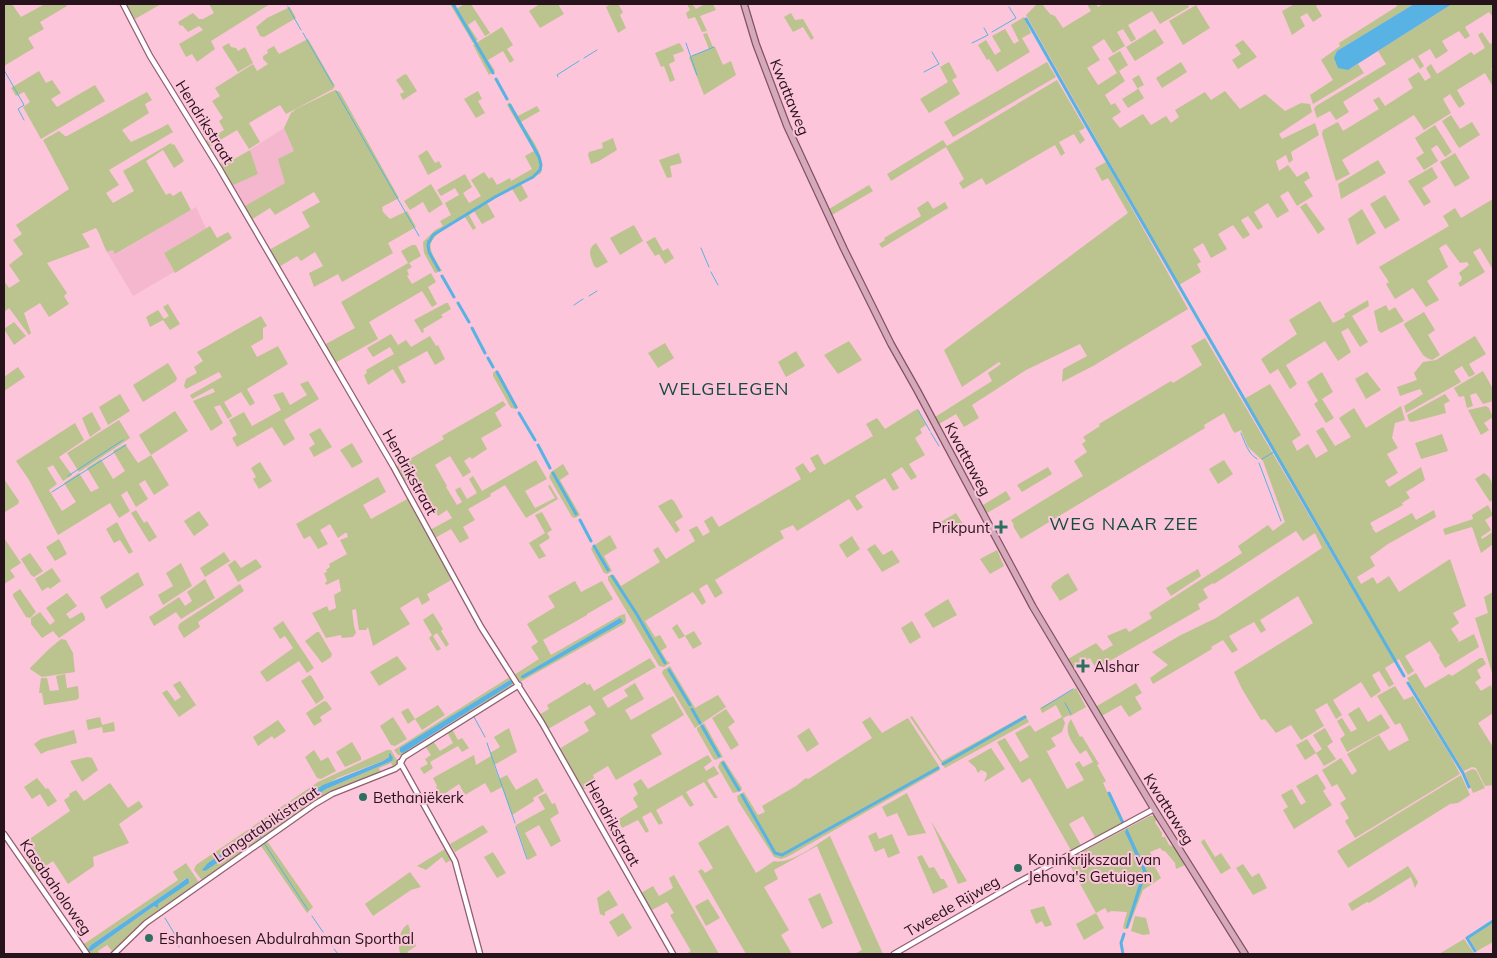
<svg xmlns="http://www.w3.org/2000/svg" width="1497" height="958" font-family="Mulish,sans-serif">
<style>
.built{fill:#f5b7cd}
.green{fill:#bbc38f;fill-rule:evenodd}
.water{fill:#58b2e4}
.lines{fill:none;stroke-linecap:round;stroke-linejoin:round}
.stream{stroke:#58b2e4;stroke-width:1}
.canal{stroke:#58b2e4;stroke-width:3}
.minor-casing{stroke:#905f72;stroke-width:7}
.major-casing{stroke:#855064;stroke-width:8}
.minor{stroke:#fff;stroke-width:4.5}
.major{stroke:#d4aaba;stroke-width:5.5}
.poi-dot{fill:#2d7060;stroke:#fdc5d9;stroke-width:2}
.labels{text-anchor:middle;dominant-baseline:central;stroke-width:4;stroke-linejoin:round;paint-order:stroke}
.street-label{font-size:15px;fill:#27131b;stroke:#fdc5d9}
.poi-label{font-size:15px;fill:#27131b;stroke:#fdc5d9;text-anchor:start}
.quarter-label{font-size:18px;letter-spacing:1px;fill:#144b3f;stroke:#fdc5d9}
</style>
<rect width="100%" height="100%" fill="#fdc5d9"/>
<path class="built" d="M284,128L294,151L285,183L243,207L231,186L258,174L250,150Z
M196,207L206,228L164,253L174,272L133,296L107,252L113,250L116,254Z"/>
<path class="green" d="M4,4H12L21,17L45,4H66L67,6L40,22L44,29L28,38L34,48L4,66Z
M126,4H161L135,19Z
M209,4H270L211,41L215,49L197,62L192,54L186,57L179,44L203,30L199,26L188,32L182,25L180,26L178,22L193,13L199,19H203L214,13Z
M450,4H459L455,6L456,9L465,4H471L490,33L485,36L475,20L468,25L478,40L473,43Z
M540,4H558L564,14L540,28L529,11Z
M611,4H618L623,12L620,15L626,28L618,33L606,7Z
M687,4H692L696,9L705,4H713L716,10L700,16L707,31L702,32L695,17L688,19L686,13L690,10Z
M1037,4H1042L1050,14L1055,16L1063,28L1091,11L1087,4H1096L1098,7L1103,4H1187L1189,7L1160,24L1152,11L1128,25L1136,39L1131,42L1123,29L1117,32L1125,46L1113,53L1104,39L1092,47L1100,60L1087,68L1098,85L1117,73L1108,58L1120,51L1128,65L1119,71L1125,81L1105,95L1111,105L1115,103L1121,112L1112,118L1120,128L1143,114L1151,125L1166,116L1171,123L1179,117L1175,110L1205,92L1211,100L1225,91L1240,109L1265,94L1285,111L1301,103L1310,104L1312,112L1279,134L1282,139L1315,123L1319,135L1291,152L1293,160L1289,163L1286,155L1276,161L1279,171L1288,165L1297,177L1307,171L1310,178L1304,182L1313,196L1297,206L1288,191L1280,196L1289,211L1277,218L1268,203L1254,212L1263,227L1258,230L1248,216L1241,220L1250,235L1243,239L1233,225L1218,234L1227,249L1211,258L1203,243L1193,249L1201,262L1197,264L1201,272L1179,285L1026,15Z
M1295,4H1318L1316,6L1322,16L1313,22L1307,13L1300,17L1305,26L1292,35L1282,11Z
M1398,4H1414L1337,51L1348,70L1358,64L1364,73L1313,104L1310,95L1333,80L1321,60L1340,46L1339,43L1396,7Z
M1452,4H1493V17L1489,12L1465,27L1470,36L1465,39L1459,31L1442,41L1448,51L1436,59L1430,49L1418,56L1424,66L1420,69L1413,58L1343,102L1349,112L1336,120L1330,111L1317,118L1314,109L1316,106L1386,64L1378,51Z
M1196,5L1210,28L1183,45L1169,21Z
M290,7L296,18L264,37L260,36L256,27L267,18Z
M791,13L795,20L803,19L814,38L811,40L803,27L793,32L784,17Z
M1024,17L1031,33L1022,38L1030,52L997,72L989,59L987,60L978,45L986,40L995,55L1001,51L992,36L1005,29L1014,44L1019,41L1011,25Z
M502,27L513,45L507,49L514,60L510,63L503,51L488,60L495,71L489,75L473,45Z
M1155,29L1164,43L1135,61L1126,47Z
M1482,32L1490,44L1493,43V68L1491,69L1493,73V87L1485,73L1457,90L1465,104L1459,108L1450,94L1443,99L1451,113L1424,130L1414,115L1342,160L1350,174L1336,181L1322,134L1323,130L1338,122L1343,131L1379,109L1373,100L1379,97L1385,106L1413,88L1408,79L1419,72L1425,81L1431,77L1426,68L1431,64L1437,74L1471,52L1474,55L1485,48L1478,35Z
M707,33L713,47H715L723,65L731,61L736,75L704,95L689,57L709,49L703,34Z
M308,39L335,86L333,89L286,114L280,105L249,123L260,142L249,149L237,130L207,148L204,142L224,130L219,121L223,118L212,101L220,96L215,88L253,64L257,71L268,64L263,59V56L268,53L267,50L274,46L279,54Z
M1243,40L1257,57L1238,69L1232,60L1241,54L1235,45Z
M229,43L231,47L236,48L238,51L245,47L253,63L238,72L222,47Z
M679,43L681,45L684,51L673,55L675,61L669,64L675,80L670,82L664,66L661,67L655,53Z
M949,62L957,77L952,80L960,94L929,113L920,99L948,82L940,67Z
M1047,62L1056,77L953,137L944,122Z
M1181,62L1187,72L1162,88L1156,78Z
M39,71L46,83L52,80L61,93L51,99L57,107L95,85L105,101L41,139L23,107L30,102L24,92L16,96L11,88Z
M405,74L407,75L417,91L403,100L400,94L404,92L396,80Z
M1139,75L1144,85L1138,88L1144,98L1128,108L1122,99L1138,89L1132,79Z
M1057,80L1085,128L1079,131L1085,140L1080,144L1074,134L1059,142L1065,153L1061,156L1055,145L986,185L982,178L963,189L959,183L964,179L946,147L891,181L887,174L943,140L947,146Z
M335,90L340,92L399,198L382,207L383,212L390,219L407,211L416,227L388,243L393,253L342,282L338,274L314,287L309,273L323,266L315,252L301,261L297,256L279,267L269,250L310,227L302,212L320,202L314,192L275,215L270,208L251,220L243,207L285,183L278,159L294,151L284,128L291,113L296,109Z
M478,91L482,99L478,101L485,113L476,118L464,99Z
M147,92L152,100L145,104L149,113L122,130L131,142C143,136 156,131 168,124L173,132L109,170L119,185L106,193L113,203L134,191L123,171L171,143L172,145L174,144L184,161L174,168L163,150L146,161L166,195L170,193L173,196L181,191L191,210L115,254L113,250L107,252C102,243 101,236 96,228L82,234L90,247L47,263L67,293L64,296L69,304L49,317L40,303L24,313L31,333L29,335L9,308L4,312V281L9,288L20,281L9,265L23,254L13,240L22,234L16,225L69,189L43,140L59,131L65,136H67Z
M509,102L518,116L537,106L540,111L521,122C529,136 547,156 541,173L521,184L528,197L520,202L512,189L487,203L495,217L482,224L474,211L469,215L476,228L473,230L465,217C455,223 426,236 431,250C433,257 438,264 442,271L435,273L424,253L423,242L435,230L443,226L440,221L451,215L445,203L459,195L455,188L441,196L437,190L465,174L472,187L463,193L469,203L481,196L471,180L484,172L489,179L492,177L497,185L510,178L511,181L532,169L525,156L534,151L507,105Z
M1451,115L1460,129L1472,122L1480,135L1459,148L1442,121Z
M1435,125L1452,152L1445,157L1437,145L1431,149L1438,161L1424,170L1416,158L1424,153L1415,138Z
M613,138L617,150L599,161L591,164L588,155L589,152L603,148L602,143Z
M250,150L258,174L231,186L218,164L229,162Z
M427,150L435,163L439,161L442,167L428,175L418,156Z
M679,153L682,163L670,166L672,177L667,178L659,160Z
M1455,153L1470,178L1455,187L1440,162Z
M1378,160L1386,173L1341,199L1338,184Z
M1106,162L1188,309L1093,366L1062,382L1063,369L1087,356L1080,344L1026,370L972,405L979,418L964,427L956,414L939,424L935,417L992,381L988,373L1001,364L999,362L962,387L944,350L1128,213L1108,178L1102,181L1095,168Z
M1432,167L1438,178L1422,188L1431,202L1424,206L1408,181Z
M431,184L443,204L429,213L423,202L410,210L404,201Z
M869,185L873,191L832,215L829,212V209Z
M1385,195L1400,220L1385,229L1370,204Z
M1493,199V267L1492,268L1480,248L1473,252L1485,272L1460,287L1458,283L1461,281L1462,278L1459,273L1469,265L1467,262L1460,263L1446,244L1439,248L1448,267L1427,281L1439,300L1426,307L1413,288L1395,299L1386,284L1389,282L1379,267L1449,226L1443,216L1455,208L1461,218Z
M928,201L933,209L945,202L948,208L882,248L879,244L885,240L884,238L921,216L917,208Z
M1306,203L1325,229L1318,234L1300,207Z
M1362,209L1376,233L1357,245L1348,219Z
M634,225L643,241L620,255L610,238Z
M210,226L217,238L228,232L232,238L175,273L164,253Z
M655,237L663,251L668,248L674,258L665,264L659,254L655,256L646,242Z
M596,243L608,262L597,268L594,266C591,257 586,250 596,243Z
M412,245H416L421,256L409,263L412,267L407,270L409,275L407,276L412,284L431,273L436,282L428,287L437,304L432,307L422,291L369,322L378,339L335,363L324,345L355,328L341,302L408,263L401,251Z
M1368,300L1369,306L1352,316L1368,342L1360,347L1348,328L1341,332L1351,352L1338,361L1325,341L1286,365L1297,384L1290,389L1278,369L1270,374L1261,359L1297,334L1289,320L1320,301L1333,323L1345,317L1344,314Z
M446,303H448L451,309L441,315L443,317L423,329L424,332L422,333L414,320Z
M168,304L180,324L170,330L163,320L150,327L146,317L158,310L164,319L169,316L163,307Z
M1386,305L1389,311L1395,307L1404,321L1381,333L1378,330L1374,311Z
M1424,312L1435,330L1428,335L1440,355L1432,360L1427,358L1423,355L1404,325L1405,323Z
M261,316L267,326L263,328V339L251,346L257,357L278,346L288,364L247,389L255,403L250,406L241,392L224,402L232,416L228,419L220,405L214,407L223,423L211,431L193,401L215,392L213,388L192,399L190,395L222,377L219,372L186,389L184,386L186,379L197,373L194,367L203,361L197,352Z
M14,322L26,336L14,345L4,329Z
M391,334L398,345L406,340L411,347L430,336L436,346L438,345L445,359L435,365L427,351L398,367L406,382L402,384L393,369L368,385L364,375L367,373L366,370L394,354L390,347L373,357L367,348Z
M1475,336L1486,354L1469,364L1475,374L1469,377L1462,366L1454,371L1461,382L1406,413L1404,406L1423,394L1420,389L1400,396L1397,387L1417,380L1414,373L1423,362L1436,360Z
M1205,338L1343,573L1345,571L1244,399L1270,384L1301,435L1292,441L1297,451L1308,444L1316,458L1328,451L1316,431L1323,427L1335,446L1351,437L1339,418L1354,408L1366,428L1401,406L1405,420L1395,423L1392,438L1398,448L1387,454L1398,473L1385,481L1389,487L1421,467L1425,480L1406,492L1410,498L1402,503L1403,505L1370,523L1373,528H1372L1376,533L1412,513L1416,520L1434,510L1436,517L1388,544L1370,557L1375,566L1357,577L1361,584L1373,577L1377,584L1389,576L1399,592L1450,559L1466,606L1453,613L1459,623L1451,629L1459,641L1457,643L1474,634L1479,647L1445,668L1439,658L1440,653L1439,655L1430,641L1405,656L1414,671L1408,675L1399,659L1385,668L1394,684L1389,687L1379,671L1372,675L1381,691L1371,698L1361,682L1333,700L1342,715L1336,719L1327,703L1315,710L1324,726L1301,740L1291,725L1276,733L1265,719L1261,720L1242,689L1234,672L1313,623L1298,596L1260,620L1266,630L1261,633L1254,622L1229,636L1238,650L1232,653L1223,640L1211,647L1212,649L1153,684L1150,678L1168,665L1152,652L1179,636L1216,618L1322,548L1315,533L1303,541L1296,531L1214,584L1213,583L1203,589L1208,598L1198,604L1200,609L1096,669L1090,658L1073,667L1068,659L1096,643L1103,651L1113,645L1107,636L1126,628L1129,632L1152,618L1149,613L1242,553L1238,546L1268,525L1273,531L1285,522L1263,461L1248,447L1241,430L1235,433L1233,431L1224,413L1204,425L1205,428L1021,539L1013,526L1014,525L1011,520L1083,476L1074,461L1087,452L1082,444L1086,441L1083,437L1100,426L1099,424L1171,381L1173,383L1202,365L1191,346Z
M849,341L862,360L838,374L824,355Z
M665,343L674,358L658,368L648,353Z
M796,351L805,366L786,377L778,362Z
M168,363L177,378L176,381L143,402L133,385Z
M18,367L25,377L4,391V377Z
M497,370L518,408L516,409L511,408L493,376V373Z
M1483,371L1493,389V401L1483,404L1476,393L1470,395L1473,406L1467,408L1464,396L1459,397L1454,388Z
M1322,372L1333,392L1322,399L1334,418L1326,423L1314,404L1318,401L1307,382Z
M1367,372L1381,390L1366,399L1355,379Z
M308,381L319,399L284,420L295,439L284,446L272,427L237,447L232,438L237,435L229,420L244,412L252,426L281,410L273,395L283,392L290,405L307,395L300,384Z
M120,394L130,411L108,425L99,407Z
M1445,394L1450,401L1444,404L1446,413L1412,422L1409,421L1407,415Z
M503,401L506,405L495,413L502,426L481,438L487,449L472,459L470,457L464,461L471,472L463,477L450,456L435,465L447,486L446,487L457,505L462,502L455,490L460,487L467,499L477,493L469,479L473,476L482,491L536,460L547,479L525,491L535,508L555,498L548,486L550,485L558,499L526,518L505,485L490,494L491,496L468,509L475,520L463,527L469,538L460,543L451,529L435,538L430,530L452,518L447,510L438,516L416,475L404,482L396,467L444,439L442,436Z
M1486,406L1489,408L1493,417L1484,423L1489,430L1481,435L1468,410Z
M917,409L926,425L920,429L922,433L915,438L925,455L909,464L917,477L911,480L902,467L891,474L899,488L893,491L885,478L855,496L863,507L857,511L849,499L797,531L793,525L780,531L784,538L715,580L723,593L715,598L707,584L699,589L706,602L702,605L693,592L645,621L655,637L660,635L667,647L661,651L667,661L670,663L664,667L659,666L608,580V576L614,575L621,586L660,562L653,550L658,547L666,559L695,541L689,530L697,526L703,536L710,532L704,521L712,516L719,527L801,479L795,468L803,463L810,473L816,469L810,458L818,454L824,465L873,436L866,424L877,418L885,429Z
M175,411L188,431L151,455L169,485L154,495L145,480L139,484L148,499L136,507L127,491L121,495L130,511L119,518L110,503L58,535L29,480L16,461L75,423L84,440L59,457L72,475L63,481L53,465L47,468L57,484L49,490L62,511L76,502L64,483L79,473L91,492L99,488L87,468L101,459L113,479L125,471L113,451L125,444L138,463L151,455L139,435Z
M92,412L101,429L90,437L82,418Z
M119,420L130,438L79,472L67,453Z
M320,428L332,447L314,457L309,448L315,444L309,434Z
M1442,434L1448,451L1421,459L1415,443Z
M352,443L363,462L352,468L340,450Z
M1224,460L1233,474L1218,484L1209,469Z
M260,462L272,481L259,489L253,479L256,477L251,468Z
M563,464L569,474L560,480L580,515L575,518L572,517L549,477L551,472Z
M1048,467L1052,474L1022,492L1017,485Z
M1484,473C1494,479 1493,489 1493,500L1490,502L1475,479Z
M378,477L386,492L363,505L371,519L409,498L453,579L427,594L430,600L422,605L418,597L400,608L410,624L373,646L368,627L366,630H359L356,609L352,610L354,626L356,633L353,637L342,638L341,635L326,638L312,613L327,606L329,611L336,608L334,595L341,591L339,579L326,585L325,583L327,581L324,573L327,572L326,570L330,567L329,564L347,554L340,540L348,537L347,533H345L338,538L330,524L320,530L328,544L318,549L310,536L304,539L296,524Z
M4,479L19,501L18,504L5,512Z
M1006,491L1011,499L987,513L983,505Z
M671,499L674,501L683,517L675,522L680,530L676,533L658,506Z
M1488,505L1493,515L1485,520L1491,530L1481,537L1482,539L1493,532V544L1481,553L1472,527L1445,535L1443,529L1473,519L1472,515Z
M136,510L144,523L147,521L157,537L149,542L131,513Z
M199,511L209,525L194,536L184,521Z
M542,512L552,530L547,533L550,538L539,545L546,556L539,559L529,543L545,533L535,515Z
M956,513L963,524L945,535L939,523Z
M117,522L133,552L129,554L120,540L114,543L106,529Z
M610,535L617,548L604,556L612,571L607,574L604,573L591,549L593,546Z
M852,536L860,549L847,558L839,545Z
M4,538L21,563L10,570L15,577L4,584Z
M59,539L67,554L55,561L46,547Z
M875,544L883,555L892,550L900,562L882,572L867,549Z
M997,550L1004,566L990,574L980,559Z
M224,552L230,561L205,577L200,568Z
M30,553L43,571L34,577L31,575L21,559Z
M256,559L262,567L238,582L228,565L235,560L241,568Z
M181,563L192,586L163,605L158,595L173,586L166,573Z
M52,568L61,581L50,589L48,587L42,591L35,579Z
M1198,569L1201,576L1171,596L1166,588Z
M138,572L144,585L106,609L100,597Z
M1068,573L1078,590L1060,601L1051,587L1053,583Z
M205,579L215,598L181,619L176,612L154,626L149,617L179,597L185,606L192,601L187,592Z
M575,581L581,592L602,581L613,599L587,614V615L543,640L551,655L621,615L625,614L626,621L624,624L520,682L514,675L539,659L531,647L538,642L527,624L555,607L548,596ZM620,618L621,623L520,677Z
M240,584L244,591L198,622L200,627L184,638L178,628L179,624Z
M20,589L36,612L30,618L26,617L13,596V594Z
M1493,592V676L1475,618L1488,613L1484,597Z
M67,593L77,606L66,614L70,619L82,612L85,617V620L59,638L53,631L42,638L31,624V618L40,612L50,625L55,621L46,608Z
M948,599L957,615L933,628L924,614Z
M433,613L443,629L441,631L449,644L446,647L437,633L433,636L441,649L437,651L429,638L432,635L423,620Z
M283,621L314,668L307,673L299,661L267,682L260,672L293,648L285,636L280,639L273,628Z
M912,621L921,637L910,644L901,628Z
M677,624L685,636L694,631L702,644L693,649L685,636L679,639L672,628Z
M317,632H319L332,654L331,657L322,663L305,641Z
M61,639L66,640L73,653L75,672L42,677L30,669V668L49,649Z
M397,656L407,669L379,686L370,672Z
M650,658L656,667L602,698L608,708L628,696L624,690L635,683L644,699L625,710L631,720L673,696L684,715L651,735L662,754L616,780L608,766L593,775L595,781L589,783L591,787L581,790L559,749L589,731L584,722L596,714L590,705L548,729L539,715L549,709L547,705L585,682L587,685L590,684L594,691Z
M1480,658H1483L1486,664L1477,670L1481,678L1475,682L1481,691L1491,685L1493,693V713L1478,723L1493,747V785L1485,786L1476,768L1472,767L1464,771L1463,770L1407,678L1416,673L1425,688L1449,674L1452,676Z
M670,666L695,708L718,695L726,707L695,728L662,673L663,670Z
M65,674L67,688L78,686L79,698L76,700L44,705L42,693H39L41,678H47L50,691L59,690L56,676Z
M310,675L312,677L324,697L323,699L316,704L301,681Z
M508,678H512C515,682 513,684 511,687L405,755H398L394,750ZM510,680L513,682L512,684L408,750L400,749Z
M180,681L196,705L179,717L162,693L167,690L175,701L181,697L173,685Z
M1136,683L1142,693L1135,697L1142,709L1129,717L1121,705L1100,717L1095,707L1097,706Z
M1395,686L1404,700L1413,696L1450,755L1460,774L1355,838L1345,821L1349,818L1340,803L1346,799L1337,784L1332,787L1322,770L1341,758L1352,775L1357,771L1347,754L1379,735L1389,751L1409,740L1400,723L1395,725L1377,696Z
M1076,688L1086,707L1070,716L1069,715L1063,718L1065,723L1062,732L1051,738L1056,746L1048,751L1046,750L1067,789L1084,780L1075,764L1079,761L1083,767L1093,762L1086,750L1080,754C1073,743 1062,731 1071,719L1080,737L1082,736L1099,764L1097,765L1106,781L1103,783L1123,825L1096,839L1083,816L1069,824L1082,847L1072,852L1030,778L1022,783L997,742L1005,738L1020,762L1029,757L1015,733L1030,725L1035,732L1062,717L1056,705L1044,712L1042,713L1040,708Z
M324,701L327,702L332,709L320,717L322,721L314,726L306,713Z
M438,705L445,715L422,730L415,719L408,724L401,712L408,708L415,719Z
M1359,707L1368,722L1381,714L1390,728L1347,752L1340,739L1345,735L1337,721L1342,718L1351,732L1357,729L1348,714Z
M726,709L735,722L728,727L739,745L731,750L712,718Z
M1025,715L1029,722L945,768L910,717L912,716L942,761Z
M100,717L102,725L114,722L115,731L103,733L102,727L88,730L86,720Z
M393,717L407,739L395,746L391,745L380,726Z
M870,717L882,733L908,718L939,766L940,770L787,857L781,859L774,857L738,801L737,796L744,792L758,815L765,812L762,806L796,786L806,778L808,779L810,778L872,738L862,722Z
M278,720L286,731L274,739L272,736L258,746L253,737Z
M704,723L723,757L715,760L713,758L697,730V728Z
M509,728L517,752L494,765L499,779L507,775L516,790L537,778L544,791L533,798L534,801L512,815L502,787L491,793L485,783L465,795L459,784L441,796L436,787L437,786L433,778L474,755L476,765L491,756L490,753L500,747L494,737Z
M809,728L819,744L807,752L797,736Z
M1325,728L1333,742L1327,746L1336,759L1324,766L1316,753L1305,760L1296,745L1307,739L1316,753L1322,749L1313,735Z
M452,729L458,740L462,738L469,748L462,752L458,746L430,762L433,768L424,774L420,768L428,764L425,759L431,755L425,746L433,741L440,751L453,743L447,732Z
M74,730L77,743L47,751L41,754L34,744L41,739Z
M352,742L361,757V760L345,767L336,752Z
M991,748L1005,769L984,782L987,775L986,772L981,770L978,773L975,767L968,761Z
M314,750L321,761L328,757L336,771L321,779L317,778L305,757Z
M387,750H391L398,762V764L394,769L391,763L379,768L381,774L332,793L204,880L201,879L194,870L196,865L318,782ZM389,757L392,761L326,789L261,832V839L257,835L229,855L203,869L246,837L337,778L383,761Z
M708,755L712,761L704,767L706,771L714,766L719,774L707,780L718,798H714L704,782L686,792L694,805L690,807L682,795L656,810L663,823L659,825L651,812L642,817L649,831L646,833L638,820L622,828L618,820L619,819L638,807L633,798L638,794L633,784L641,779L648,789Z
M88,757L92,758L98,770L82,782L70,761Z
M724,760L742,788L741,791L733,793L718,767L720,762Z
M1472,769L1476,770L1485,788L1473,793L1465,773Z
M1317,774L1326,788L1323,791L1332,805L1294,829L1283,810L1288,807L1281,795L1292,789L1301,805L1306,802L1296,786Z
M1461,775L1470,795L1458,803L1450,804L1348,868L1337,851Z
M37,778L46,789L48,788L57,801L48,807L40,794L32,799L24,787Z
M110,783L128,808L139,801L143,807L119,824L129,843L93,857L94,866L68,884L53,861L34,874L26,863L38,855L28,840L70,811L64,800L70,796L69,794L76,790L84,801Z
M546,793L552,804L555,803L559,813L550,819L561,841L551,847L539,825L525,833L537,855L528,860L516,825L545,809L538,797Z
M907,793L926,833L908,836L897,813L887,817L882,807Z
M1150,816H1155L1157,819L1155,822L1162,833V837H1165L1169,845L1174,847L1185,865L1176,869L1175,863L1165,851H1163L1160,848L1150,852L1158,866L1155,867L1161,878L1143,890L1128,929H1124L1123,927L1127,912L1111,911L1108,913L1105,908L1096,913L1104,928L1084,940L1076,924L1096,913L1067,860Z
M931,821L967,881L958,884Z
M483,825L488,832L455,852L450,844Z
M728,825L756,873L774,861C790,865 817,844 830,836L883,954H854L862,950L817,846L774,870L778,879L764,887L789,930L781,935L792,954H746L698,871L702,869L705,873L713,868L698,843Z
M876,832L879,839L892,834L900,853L888,858L884,848L875,852L868,836Z
M1204,839L1215,857L1221,853L1231,868L1221,874L1201,842Z
M267,841L313,907L307,913L261,846Z
M445,849L451,860L446,863L442,857L426,870L417,866Z
M493,852L506,873L497,878L484,857Z
M922,855L929,868L934,867L941,879H944L948,887L933,894L917,857Z
M186,863L198,881L199,885L138,928L112,954H108L112,951L107,945L98,951L100,954H90L76,934L84,944L178,880L173,872ZM188,878L190,880L158,904L157,907L154,906L91,951L89,950L88,949L91,945L178,885L185,879Z
M1243,864L1252,877L1259,873L1267,888L1253,895L1236,868Z
M1408,866L1418,882L1415,888L1411,877L1369,903L1367,902L1352,911L1348,904Z
M410,872L421,887L411,890L373,916L365,904Z
M674,875L719,954H686L691,951L670,915L674,913L667,902L652,910L641,893L653,886L659,896L673,888L669,878Z
M609,890L618,905L605,912V916L600,914L597,898Z
M820,893L833,923L822,929L808,899Z
M708,899L720,918L706,926L695,906Z
M1044,906L1052,925L1045,927L1042,921L1036,924L1030,910Z
M623,913L632,928L618,937L609,922Z
M1135,916L1146,918L1150,934L1143,935L1131,931Z
M1493,922V942L1477,951L1469,938Z
M408,924L416,946L407,952L410,954H400C398,943 398,931 408,924Z
M1464,939L1474,953L1472,954H1439Z"/>
<path class="water" d="M1414,4H1452L1348,70L1338,68L1334,58L1337,51Z
M620,618L623,622L621,623L524,678H521V676Z
M510,680L513,682L512,684L403,753L400,752V748Z
M390,753L393,758L392,761L326,789L261,832V839L257,836L205,871L202,870L208,863L246,837L323,785L383,761L389,757V754Z
M1127,828L1147,872L1128,928H1126V926L1143,871L1125,832Z
M187,878L189,879V883L158,904V908L154,906L91,951H89L88,949L91,945L178,885Z"/>
<g class="lines">
<path class="stream" d="M286,4L287,5
M288,7L301,30
M992,32L1016,18L1009,7
M303,33L333,85
M686,43L697,75
M972,43L988,35L984,28
M692,56L714,47
M584,58L597,50
M4,70L24,105L18,109L24,120
M924,72L939,64L932,52
M558,77L557,75L579,61
M336,91L419,236
M427,241L429,240
M701,248L709,267
M711,272L718,285
M589,296L597,291
M574,305L583,299
M918,410L930,431
M931,433L939,446
M1241,433C1245,442 1248,454 1257,459
M1262,459L1274,452
M1259,463L1281,521
M68,476L123,440
M52,492L126,445
M1065,703L1071,714
M1042,708L1073,689
M474,717L485,737
M487,743L515,823
M516,827L527,859
M264,843L308,910
M312,916L323,932
M165,918L174,933L179,947
M326,936L332,946
M334,949L338,954"/>
<path class="canal" d="M453,4L493,73
M1026,19L1081,116L1404,676
M496,79L507,99
M439,270L429,252L428,244L433,235L495,197L533,177L540,170L541,165L539,157L510,105
M442,276L454,297
M458,303L469,322
M472,328L485,353
M488,358L493,367
M497,372L516,407
M519,413L535,440
M538,445L550,468
M553,473L576,514
M580,520L591,541
M594,546L608,570
M612,576L636,613L665,663
M669,670L690,705
M1408,683L1463,773L1469,787
M692,709L700,723
M702,726L719,756
M723,763L739,790
M943,764L1025,717
M1109,793L1123,823
M742,795L775,853L782,855L938,768
M1475,951L1467,938L1493,921
M1123,954L1121,943L1124,934"/>
<g class="minor-casing">
<path id="minor" d="M123,4L150,56L219,168L393,466L481,627L542,723L673,954
M400,762L455,861L480,954
M4,834L87,954
M114,954L146,923L315,804L332,794L395,769L399,766L404,757L519,685
M894,954L1017,883L1154,809"/>
</g>
<g class="major-casing">
<path id="major" d="M744,4L756,44L787,126L844,249L891,344L917,390L1033,607L1154,809L1245,954"/>
</g>
<use href="#minor" class="minor"/>
<use href="#major" class="major"/>
</g>
<g class="poi-dot">
<path d="M998.5 519.5h5v5h5v5h-5v5h-5v-5h-5v-5h5z"/>
<path d="M1080.5 658.5h5v5h5v5h-5v5h-5v-5h-5v-5h5z"/>
<circle cx="363" cy="797" r="5"/>
<circle cx="1018" cy="868" r="5"/>
<circle cx="149" cy="938" r="5"/>
</g>
<g class="labels">
<g class="street-label">
<text transform="translate(790 97) rotate(68)">Kwattaweg</text>
<text transform="translate(205 122) rotate(58)">Hendrikstraat</text>
<text transform="translate(968 459) rotate(62)">Kwattaweg</text>
<text transform="translate(410 472) rotate(61)">Hendrikstraat</text>
<text transform="translate(1169 809) rotate(58)">Kwattaweg</text>
<text transform="translate(613 823) rotate(61)">Hendrikstraat</text>
<text transform="translate(266 824) rotate(-34)">Langatabikistraat</text>
<text transform="translate(56 887) rotate(55)">Kasabaholoweg</text>
<text transform="translate(952 906) rotate(-30)">Tweede Rijweg</text>
</g>
<g class="poi-label">
<text x="990" y="527" text-anchor="end">Prikpunt</text>
<text x="1094" y="666">Alshar</text>
<text x="373" y="797">Bethaniëkerk</text>
<text x="1028" y="859">Koninkrijkszaal van<tspan x="1028" dy="17">Jehova's Getuigen</tspan></text>
<text x="159" y="938">Eshanhoesen Abdulrahman Sporthal</text>
</g>
<g class="quarter-label">
<text x="724" y="388">WELGELEGEN</text>
<text x="1124" y="523">WEG NAAR ZEE</text>
</g>
</g>
<rect width="1497" height="958" fill="none" stroke="#27131b" stroke-width="10"/>
</svg>
